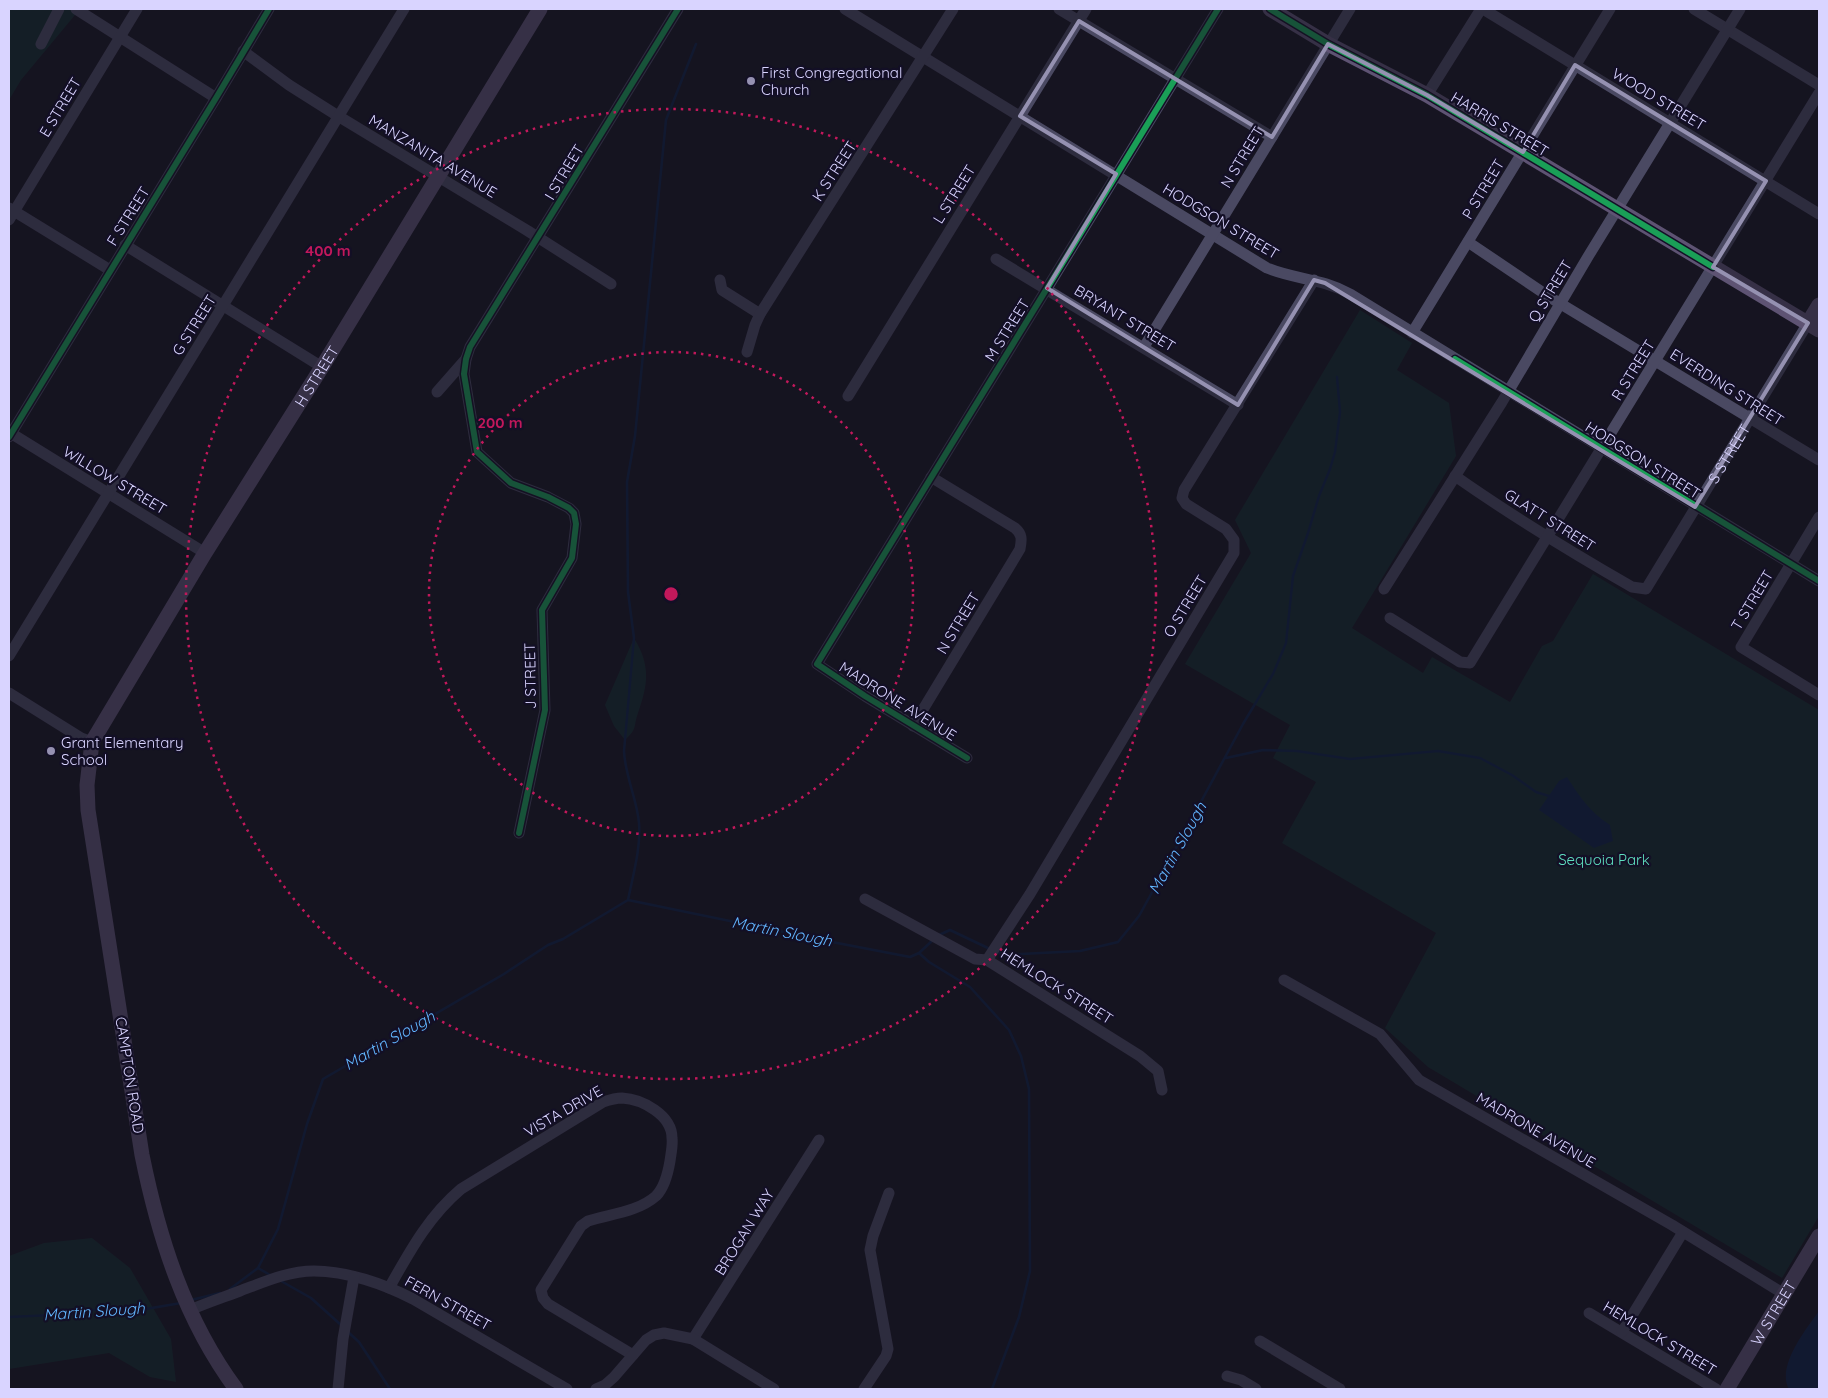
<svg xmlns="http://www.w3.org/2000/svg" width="1828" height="1398" font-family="Quicksand,sans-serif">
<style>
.green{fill:#132c2d}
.water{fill:#0d2144}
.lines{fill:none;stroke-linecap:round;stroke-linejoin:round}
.stream{stroke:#0d2144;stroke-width:2.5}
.minor{stroke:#4a4962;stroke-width:11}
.major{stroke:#5e5373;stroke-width:15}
.cycleway-casing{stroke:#130f26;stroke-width:9}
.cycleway{stroke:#1a9f57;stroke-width:6}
.marked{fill:none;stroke:#9591b1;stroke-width:4;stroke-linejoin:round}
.ring{fill:none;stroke:#c2185b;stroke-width:2.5;stroke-dasharray:2.5 5}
.poi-dot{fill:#9591b1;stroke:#130f26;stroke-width:2}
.labels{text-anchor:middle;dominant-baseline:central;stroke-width:4.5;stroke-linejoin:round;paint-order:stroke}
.poi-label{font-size:15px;fill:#d9d4ff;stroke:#130f26;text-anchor:start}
.street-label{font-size:15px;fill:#d9d4ff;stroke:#130f26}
.park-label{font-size:15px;fill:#5fe0c0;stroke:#130f26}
.water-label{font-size:16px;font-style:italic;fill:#62b6ff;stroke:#130f26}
.centre{fill:#c2185b;stroke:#130f26;stroke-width:2.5}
.ring-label{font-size:15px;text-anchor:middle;font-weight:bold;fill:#c2185b;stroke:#130f26;stroke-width:4.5;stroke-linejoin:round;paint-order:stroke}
</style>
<rect width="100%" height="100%" fill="#161421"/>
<path class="green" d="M9,9H80L21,80L9,100Z
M1360,310L1412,343L1397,370L1449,403L1456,456L1352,628L1423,673L1432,657L1510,702L1542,646L1553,641L1593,574L1819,710V1216L1782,1278L1428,1067L1385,1028L1436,933L1282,843L1316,782L1273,758L1290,725L1185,664L1251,553L1235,520Z
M634,638C651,666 648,684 638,713C633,727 638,728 625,740L614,726L605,705Z
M92,1238L130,1268L171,1339L176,1382L150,1377L109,1353L9,1369V1256L44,1243Z"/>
<path class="water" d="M1567,777C1580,797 1589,811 1610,825L1613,841L1594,848L1539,810L1559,781Z
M1819,1311V1389H1789C1776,1367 1806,1329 1819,1311Z"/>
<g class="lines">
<path class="stream" d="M1226,758L1263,750L1297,751L1350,759L1438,751L1480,758L1512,775L1536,792L1552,797
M628,900C633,875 641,848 639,823C637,799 625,776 624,751L634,638L628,592L627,482L635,436L666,120L696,44
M939,935L950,930L990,949
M995,951L1004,955L1080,951L1118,942L1139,916L1150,896L1243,724L1273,674L1286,643L1293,576L1308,533L1319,496L1330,469L1335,452L1340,412L1337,377
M919,953L929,962L970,987L1009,1030L1021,1056L1029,1089L1030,1271L1019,1317L992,1389
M258,1268L270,1275
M281,1281L311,1298L341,1325
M230,1289L258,1268L278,1229L307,1124L323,1079L504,974L548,945L563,939L628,900L832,942L910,957L919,953L933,940
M191,1300L220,1293
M9,1317L75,1314L94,1310H140L181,1303
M348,1332L359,1342L390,1389"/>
<g class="minor">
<path d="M76,9L216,98"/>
<path d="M845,9L1267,268C1296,280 1322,278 1350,294L1819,581"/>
<path d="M1059,9L1272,137"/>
<path d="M1483,9L1819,214"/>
<path d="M1694,9L1819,85"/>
<path d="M41,44L59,9"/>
<path d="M243,51L289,85L338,116L528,231L611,284"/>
<path d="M1427,95L1481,9"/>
<path d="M9,208L110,270"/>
<path d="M9,220L137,9"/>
<path d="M1468,242L1551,298L1819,460"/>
<path d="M125,245L322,367"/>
<path d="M996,259L1238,405"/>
<path d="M720,280L722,290L760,314"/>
<path d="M1412,333L1610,9"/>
<path d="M1144,347L1350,9"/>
<path d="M747,352L755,325L760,314L953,9"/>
<path d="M437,392L466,359"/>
<path d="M848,396L1086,9"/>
<path d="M9,432L205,553"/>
<path d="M9,437L216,98L269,9"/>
<path id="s1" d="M1455,476C1512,516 1571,552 1632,587L1646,589L1808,323"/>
<path d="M1819,517L1741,647L1819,695"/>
<path d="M1384,589L1502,402L1589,255L1740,9"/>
<path d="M1390,618L1460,662L1470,663L1819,93"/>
<path d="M9,656L404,9"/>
<path d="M9,693L81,738L92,742"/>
<path d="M913,726L1020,549C1022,539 1022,534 1015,528L931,477"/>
<path d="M967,758L865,696L817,664L1218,9"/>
<path d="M519,833L545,710L542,610L572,558L576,524L574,513L569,508L548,497L511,483L477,452L464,374L466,359L470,347L678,9"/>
<path d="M865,899L975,959L987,960L1140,1056L1158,1071L1162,1090"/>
<path d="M987,960L1030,894L1234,553V540L1226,529L1186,504L1182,498L1184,490L1314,280"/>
<path d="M1284,980L1380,1034L1419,1080L1672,1225L1784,1294"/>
<path d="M389,1288C410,1251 428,1217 461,1189L603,1102C609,1100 615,1098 622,1098C642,1099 672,1115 672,1138C673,1145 671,1153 670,1161C668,1173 665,1187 656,1196C638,1212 610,1214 588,1221L581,1226L541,1290L543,1298L548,1304L633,1355"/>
<path d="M190,1310C206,1303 224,1297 240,1291C264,1282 288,1271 314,1271C347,1271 384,1284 413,1299L567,1389"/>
<path d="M1589,1313L1716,1389"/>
<path d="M1622,1332L1683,1232"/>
<path d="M693,1339L819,1140"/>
<path d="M1260,1341L1340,1389"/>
<path d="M1227,1376L1241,1380L1256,1389"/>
<path d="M338,1389L343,1339L354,1277"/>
<path d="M596,1389L605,1385L614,1377L646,1340L654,1335L664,1333L693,1339L774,1389"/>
<path d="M864,1389L886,1356L888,1349L870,1250L873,1236L889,1193"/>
</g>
<g class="major">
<path d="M1270,9L1328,44L1427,95L1819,330"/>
<path d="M1808,323L1819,305"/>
<path id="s2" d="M236,1389C185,1320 159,1239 142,1155L88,810L87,785L92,742L205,553L322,367L540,9"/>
<path id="s3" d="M1727,1389L1819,1236"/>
</g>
<g class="cycleway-casing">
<path id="cycleway" d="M1270,9L1328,44L1427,95L1713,267
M1455,359L1819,581
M9,437L216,98L269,9
M967,758L865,696L817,664L1218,9
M519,833L545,710L542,610L572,558L576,524L574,513L569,508L548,497L511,483L477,452L464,374L466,359L470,347L678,9"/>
</g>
<use href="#cycleway" class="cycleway"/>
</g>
<path d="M0 0H1828V1398H0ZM1079,21L1272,137L1328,44L1427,95L1523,152L1575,65L1766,181L1713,267L1808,323L1695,507L1325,283L1314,280L1238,405L1047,288L1116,174L1020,116Z" fill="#161421" fill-opacity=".55" fill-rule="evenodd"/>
<path class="marked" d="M1079,21L1272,137L1328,44L1427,95L1523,152L1575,65L1766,181L1713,267L1808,323L1695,507L1325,283L1314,280L1238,405L1047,288L1116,174L1020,116Z"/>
<g class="ring">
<circle cx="671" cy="594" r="242"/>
<circle cx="671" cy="594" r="485"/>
</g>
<g class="poi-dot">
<circle cx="751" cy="81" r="5"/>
<circle cx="51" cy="751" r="5"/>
</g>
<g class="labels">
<g class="poi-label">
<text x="761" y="72">First Congregational<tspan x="761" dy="17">Church</tspan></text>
<text x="61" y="742">Grant Elementary<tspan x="61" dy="17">School</tspan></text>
</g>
<g class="street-label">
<text transform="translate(1659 99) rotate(31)">WOOD STREET</text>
<text transform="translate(60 107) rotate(-59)">E STREET</text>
<text transform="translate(1500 124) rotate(31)">HARRIS STREET</text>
<text transform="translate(433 156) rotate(31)">MANZANITA AVENUE</text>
<text transform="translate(1242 157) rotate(-59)">N STREET</text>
<text transform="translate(834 171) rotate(-57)">K STREET</text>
<text transform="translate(564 172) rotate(-59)">I STREET</text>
<text transform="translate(1483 189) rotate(-59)">P STREET</text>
<text transform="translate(954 194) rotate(-58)">L STREET</text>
<text transform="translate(128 216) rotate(-58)">F STREET</text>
<text transform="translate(1221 221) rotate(31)">HODGSON STREET</text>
<text transform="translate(1550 291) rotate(-59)">Q STREET</text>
<text transform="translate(1125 318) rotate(31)">BRYANT STREET</text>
<text transform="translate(194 325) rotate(-58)">G STREET</text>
<text transform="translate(1007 330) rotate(-58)">M STREET</text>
<text transform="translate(1633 370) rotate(-58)">R STREET</text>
<text stroke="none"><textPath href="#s2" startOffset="1101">H STREET</textPath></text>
<text transform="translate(1727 387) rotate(32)">EVERDING STREET</text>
<text stroke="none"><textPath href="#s1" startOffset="382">S STREET</textPath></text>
<text transform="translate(1643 460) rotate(32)">HODGSON STREET</text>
<text transform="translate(115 480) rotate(31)">WILLOW STREET</text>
<text transform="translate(1550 520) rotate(32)">GLATT STREET</text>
<text transform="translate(1752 600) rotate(-59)">T STREET</text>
<text transform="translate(1185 606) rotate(-59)">O STREET</text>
<text transform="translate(958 623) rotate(-59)">N STREET</text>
<text transform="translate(530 676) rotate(-91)">J STREET</text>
<text transform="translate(898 701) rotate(32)">MADRONE AVENUE</text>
<text transform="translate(1057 986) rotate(32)">HEMLOCK STREET</text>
<text transform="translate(130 1075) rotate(81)">CAMPTON ROAD</text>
<text transform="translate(563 1111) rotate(-30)">VISTA DRIVE</text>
<text transform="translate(1536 1130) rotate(30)">MADRONE AVENUE</text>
<text transform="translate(744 1232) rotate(-58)">BROGAN WAY</text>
<text transform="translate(448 1303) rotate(29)">FERN STREET</text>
<text stroke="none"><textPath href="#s3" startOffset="89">W STREET</textPath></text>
<text transform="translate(1660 1338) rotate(31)">HEMLOCK STREET</text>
</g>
<g class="park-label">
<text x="1604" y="859">Sequoia Park</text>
</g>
<g class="water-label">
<text transform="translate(1177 848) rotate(-61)">Martin Slough</text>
<text transform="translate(782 931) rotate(11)">Martin Slough</text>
<text transform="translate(389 1040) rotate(-30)">Martin Slough</text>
<text transform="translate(94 1311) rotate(-4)">Martin Slough</text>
</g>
</g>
<circle cx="671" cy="594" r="8" class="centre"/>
<g class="ring-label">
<text x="328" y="256">400 m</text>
<text x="500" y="428">200 m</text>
</g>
<rect width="1828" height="1398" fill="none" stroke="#d9d4ff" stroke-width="20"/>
</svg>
